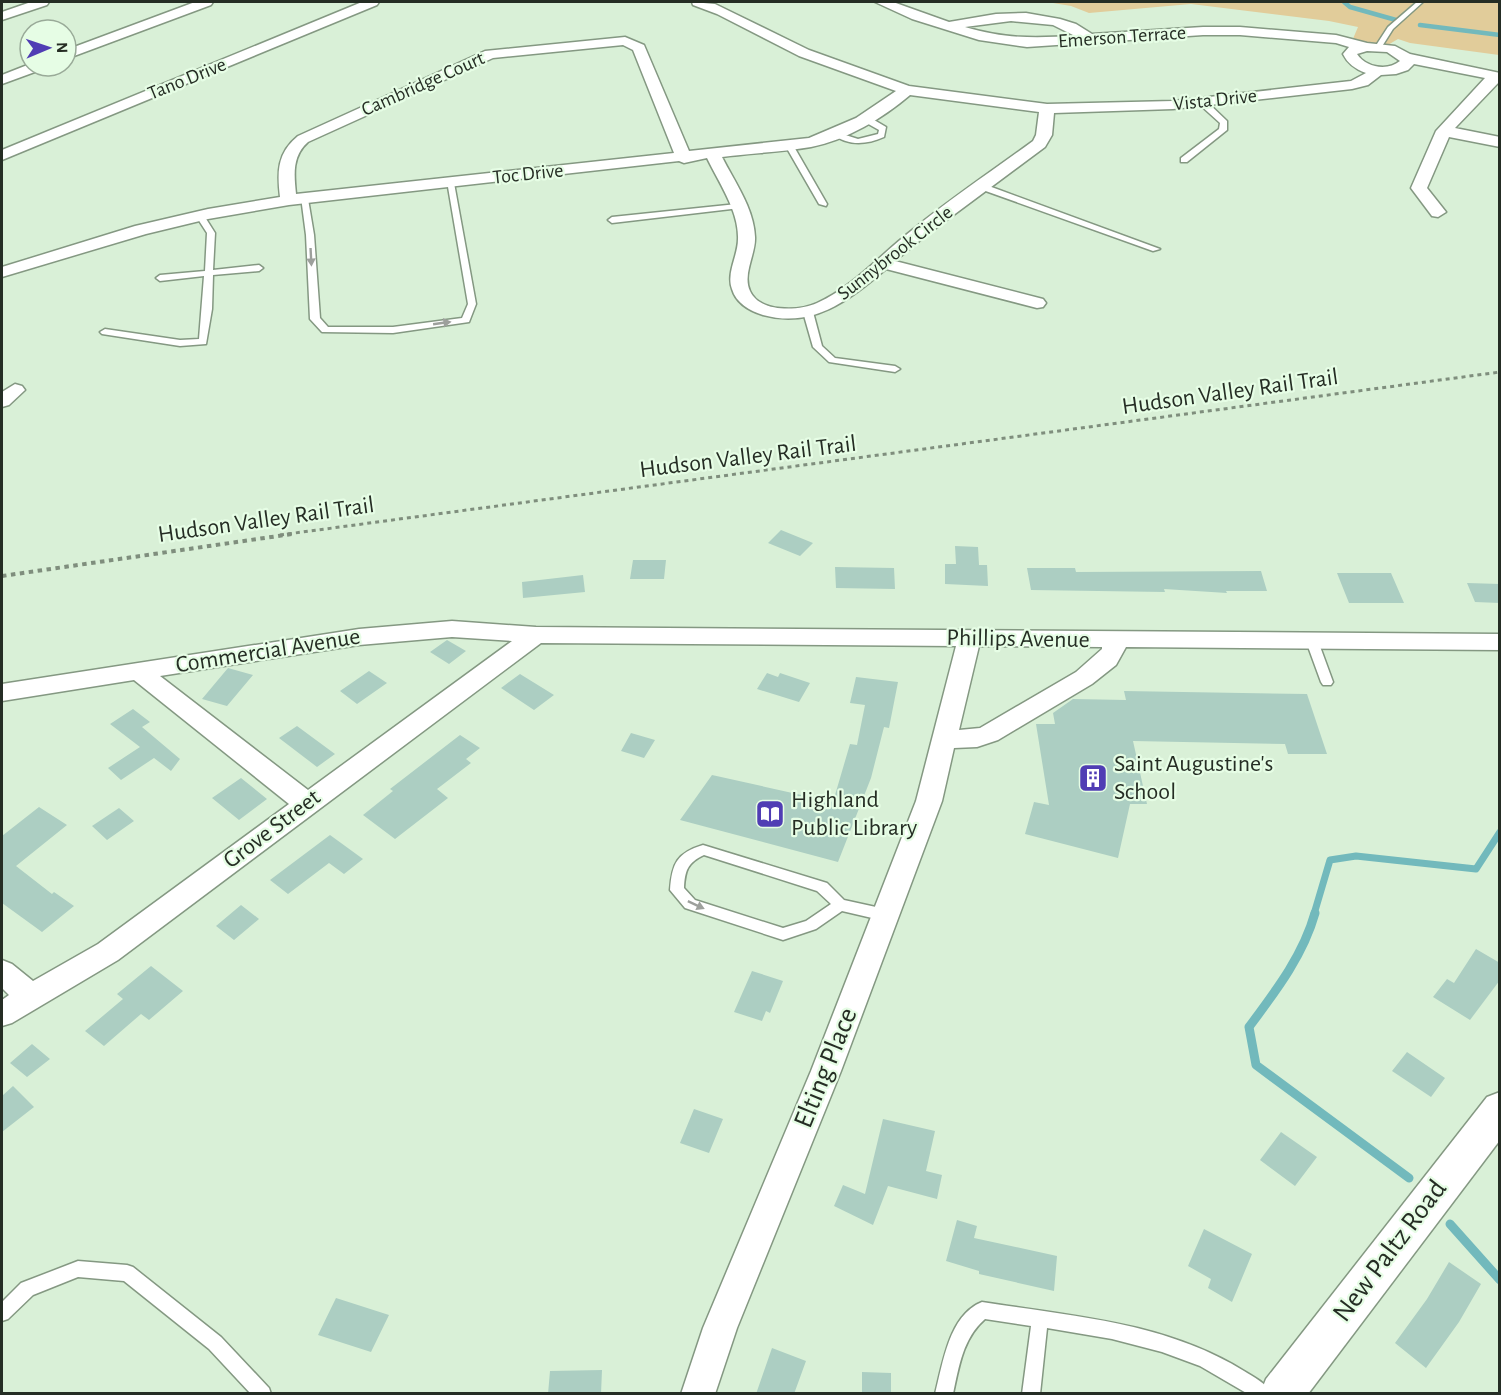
<svg xmlns="http://www.w3.org/2000/svg" width="1501" height="1395" font-family="'Alegreya Sans',sans-serif">
<style>
.green{fill:#e1cc9a}
.lines{fill:none;stroke-linecap:round;stroke-linejoin:round}
.stream-far2{stroke:#72b9bc;stroke-width:4.5}
.stream-far1{stroke:#72b9bc;stroke-width:7}
.stream{stroke:#72b9bc;stroke-width:9}
.building{fill:#accec2}
.service-casing{stroke:#849882;stroke-width:3}
.minor-casing{stroke:#849882;stroke-width:3}
.tertiary-casing{stroke:#849882;stroke-width:3}
.path-far1{stroke:#7f8e7d;stroke-width:3;stroke-dasharray:4 4;stroke-linecap:butt}
.path{stroke:#7f8e7d;stroke-width:4;stroke-dasharray:4.5 4.5;stroke-linecap:butt}
.service{fill:#fff;fill-rule:evenodd}
.minor{fill:#fff;fill-rule:evenodd}
.tertiary{fill:#fff;fill-rule:evenodd}
.oneway{fill:#9da09c}
.labels{text-anchor:middle;dominant-baseline:central;stroke-width:4.5;stroke-linejoin:round;paint-order:stroke}
.far-street-label{font-size:20px;fill:#252d24;stroke:#e6fde5}
.street-label{font-size:24px;fill:#252d24;stroke:#e6fde5}
.poi-label{font-size:24px;fill:#252d24;stroke:#e6fde5;text-anchor:start}
.near-street-label{font-size:28px;fill:#252d24;stroke:#e6fde5}
</style>
<rect width="100%" height="100%" fill="#d9f0d7"/>
<path class="green" d="M1047,2H1499V55L1410,43L1398,39L1376,52L1352,41L1358,27L1329,21L1191,4L1089,13L1071,6Z"/>
<g class="lines">
<path class="stream-far2" d="M1344,2L1350,7L1396,20
M1420,25L1500,35"/>
<path class="stream-far1" d="M1314,914L1330,860L1356,856L1476,869L1500,832"/>
<path class="stream" d="M1315,913C1303,956 1275,992 1249,1027L1256,1065L1409,1178
M1450,1224L1500,1280"/>
</g>
<path class="building" d="M781,530L813,543L800,556L768,543Z
M955,546L978,547L979,565H987L988,586L945,584V564H956Z
M633,560H666L664,579H630Z
M835,567L894,568L895,589L836,588Z
M1027,568H1075L1076,572L1261,571L1267,591H1226L1227,593L1164,589L1165,592L1031,590Z
M1337,573H1391L1404,603H1349Z
M583,575L585,592L523,598L522,582Z
M1467,583L1500,584V603L1475,602Z
M447,640L466,651L449,664L430,652Z
M228,668L253,675L227,706L202,699Z
M369,671L387,683L357,704L340,691Z
M767,673L778,677L780,673L810,683L799,702L757,689Z
M520,674L554,695L534,710L501,688Z
M856,677L898,682L889,728L884,727L871,778L838,862L680,820L712,775L833,802L850,744L857,745L865,705L850,703Z
M1124,691L1307,694L1327,754H1288L1285,744L1133,741L1147,804H1130L1118,858L1025,834L1034,802L1049,805L1036,724H1055L1053,713L1073,699L1126,700Z
M133,709L150,722L142,727L180,759L171,771L154,758L121,780L108,768L140,747L110,724Z
M297,726L335,754L317,767L279,738Z
M631,733L655,740L644,758L621,751Z
M460,735L480,748L466,759L471,763L437,789L448,798L395,839L363,815L393,791L390,789Z
M241,778L267,799L239,820L212,798Z
M39,807L67,825L16,866L52,894L54,892L74,906L42,932L2,903V836Z
M119,808L134,821L107,840L92,826Z
M330,835L363,859L344,874L329,863L288,894L270,880Z
M241,905L259,919L234,940L216,926Z
M1476,949L1500,963V980L1470,1020L1433,997L1447,979L1454,983Z
M151,966L183,991L149,1020L141,1014L104,1046L85,1031L123,999L117,994Z
M752,971L783,981L770,1013L766,1011L762,1021L734,1012Z
M32,1044L50,1059L27,1077L10,1063Z
M1407,1052L1445,1078L1431,1097L1392,1071Z
M13,1086L34,1107L2,1132V1096Z
M694,1109L723,1119L709,1153L680,1143Z
M883,1119L935,1131L926,1171L942,1175L937,1199L888,1186L873,1225L834,1206L843,1185L865,1194Z
M1281,1132L1317,1157L1295,1186L1260,1160Z
M957,1220L977,1226L974,1238L1057,1256L1054,1291L979,1274V1271L946,1261Z
M1204,1229L1252,1254L1232,1302L1208,1288L1211,1279L1188,1266Z
M1449,1262L1481,1284L1459,1322L1426,1368L1395,1343L1427,1299Z
M336,1298L389,1315L371,1352L318,1335Z
M772,1348L806,1361L794,1394H756Z
M602,1370L601,1394H548L550,1371Z
M862,1372L891,1373V1394H862Z"/>
<g class="lines">
<g class="service-casing">
<path id="service" d="M1417,2H1423L1393,29L1381,48H1377L1375,47L1388,27Z
M1199,100H1205L1227,121V130L1187,162H1181V158L1219,129L1220,123L1199,104Z
M863,117H869L886,127L884,137C866,145 848,146 832,134L836,132L858,139L878,134L879,130L863,121Z
M786,143L793,145L827,204L826,206L819,204L785,145Z
M447,181L454,183L476,304L469,322L393,333L322,332L310,319L306,235L301,197L308,199L314,235L320,318L328,327H393L462,318L468,304Z
M980,185H986L1160,249L1153,251L980,189Z
M737,204H740V208L612,223L608,220L612,217Z
M197,214H203L215,233L213,270L259,265L263,268L259,271L213,275L212,309L206,344L180,346L102,334L100,332L105,329L180,340L199,339L204,276L160,281L156,278L160,275L205,271L207,233L196,216Z
M808,309L813,312L822,346L835,358L895,366L900,369L895,372L829,362L813,347L803,312Z
M1312,637L1318,641L1333,682L1331,685H1323L1321,682L1306,641Z
M703,845L827,883L844,900L885,909L890,911L892,915L890,919L885,921L842,911L816,929L783,940L685,908L670,890C672,863 677,853 703,845ZM704,855L817,891L831,904L806,921L783,928L695,900L684,888C685,871 687,863 704,855Z
M78,1261L127,1265L133,1267L221,1337L269,1388L271,1394H251L209,1349L124,1281L78,1277L33,1295L8,1319L2,1321V1302L21,1283Z
M982,1302C1071,1316 1165,1322 1244,1371C1253,1377 1267,1383 1271,1394H1248L1200,1366L1162,1352L1112,1339L1047,1328L1040,1394H1022L1031,1326L985,1319C963,1338 959,1366 953,1394H935C943,1363 949,1315 982,1302Z"/>
</g>
<g class="minor-casing">
<path id="minor" d="M31,2H49L47,5L2,20V12Z
M195,2H213L211,5L66,59V50Z
M362,2H379L377,5L2,160V150Z
M692,2L715,4L809,50L909,86L1047,104L1173,101L1351,81L1366,73C1355,69 1348,64 1343,54L1349,47L1336,43L1240,35H1203L1027,47L979,40L912,19L875,2H893L949,22L996,14L1026,13L1060,19L1076,24L1092,34L1203,27H1240L1336,35L1367,43L1395,46L1410,54L1500,73V81L1455,128L1500,137V147L1449,137L1427,188L1446,212L1438,217L1432,216L1411,188L1436,131L1485,78L1414,64L1408,70L1396,74L1381,75L1368,85L1352,89L1173,109L1054,113L1052,135L1045,147L924,237L895,261L1043,299L1046,303L1043,307L1037,308L886,269C849,300 813,329 763,315C750,311 736,303 732,289C726,273 738,256 738,239C739,211 719,183 707,158L684,163L679,161L289,205L208,219L146,234L2,277V267L135,226L208,209L280,197C277,172 277,153 298,136L485,51L625,37L644,45L689,151L809,138L856,118L896,91L799,56L717,14L693,5ZM1011,21L1053,25L1075,36C1034,38 1005,39 965,27ZM623,45L633,50L674,153L296,194C294,174 292,156 308,142L493,58ZM1367,51L1387,52L1400,61C1388,71 1366,68 1357,54ZM910,95L1039,112L1036,135L1033,141C992,171 950,199 911,231C880,255 853,287 817,303C799,311 760,313 750,291C742,274 756,254 755,237C754,208 734,181 722,157C752,153 782,152 811,147C847,140 883,118 910,95Z
M30,64V66H45L43,69L2,84V75Z
M15,384L22,386L25,390L9,405L2,407V392Z
M452,621L536,627L1500,634V650L1126,647L1116,665L1092,684L998,740L977,747L954,748L942,801L841,1071L737,1328L715,1394H681L703,1328L811,1071L916,801L956,646L541,643L118,960L12,1023L2,1026V1000L9,995L2,988V960L12,964L33,981L98,944L289,804L134,680L2,701V684L359,629ZM452,637L512,641L308,790L160,676L359,645ZM979,646L1102,647V649L1076,672L980,728L959,730Z"/>
</g>
<g class="tertiary-casing">
<path id="tertiary" d="M1500,1092V1140L1308,1394H1260L1266,1379L1487,1097Z"/>
</g>
<path class="path-far1" d="M280,535L1500,372"/>
<path class="path" d="M2,576L292,534"/>
<use href="#service" class="service"/>
<use href="#minor" class="minor"/>
<use href="#tertiary" class="tertiary"/>
</g>
<defs><path id="oneway-solid" d="M-6-.8H1V-3.2L6.5 0L1 3.2V.8H-6Z" transform="scale(1.5)"/></defs>
<g class="oneway">
<use href="#oneway-solid" transform="translate(311 257) rotate(87)"/>
<use href="#oneway-solid" transform="translate(442 323) rotate(-8)"/>
<use href="#oneway-solid" transform="translate(696 905) rotate(25)"/>
</g>
<defs>
<g id="building-square" transform="scale(1.5)"><rect x="-9" y="-9" width="18" height="18" rx="4" fill="#503db4" stroke="#e6fde5"/><path d="M-4-6H4V6H1V3H-1V6H-4ZM-2.5-4.3h1.7v1.8h-1.7ZM.8-4.3h1.7v1.8H.8ZM-2.5-1h1.7V.8h-1.7ZM.8-1h1.7V.8H.8Z" fill="#fff"/></g>
<g id="library-square" transform="scale(1.5)"><rect x="-9" y="-9" width="18" height="18" rx="4" fill="#503db4" stroke="#e6fde5"/><path d="M-6-4Q-3-5.5-.7-3.5V5Q-3 3-6 4ZM6-4Q3-5.5 .7-3.5V5Q3 3 6 4Z" fill="#fff"/></g>
</defs>
<g fill-rule="evenodd">
<use href="#building-square" x="1093" y="778"/>
<use href="#library-square" x="770" y="814"/>
</g>
<g class="labels">
<g class="far-street-label">
<text transform="translate(1122 37) rotate(-4)">Emerson Terrace</text>
<text transform="translate(187 79) rotate(-22)">Tano Drive</text>
<text transform="translate(423 84) rotate(-24)">Cambridge Court</text>
<text transform="translate(1215 100) rotate(-6)">Vista Drive</text>
<text transform="translate(528 174) rotate(-6)">Toc Drive</text>
<text transform="translate(895 253) rotate(-38)">Sunnybrook Circle</text>
</g>
<g class="street-label">
<text transform="translate(1230 392) rotate(-8)">Hudson Valley Rail Trail</text>
<text transform="translate(748 457) rotate(-7)">Hudson Valley Rail Trail</text>
<text transform="translate(266 520) rotate(-8)">Hudson Valley Rail Trail</text>
<text transform="translate(1018 639) rotate(1)">Phillips Avenue</text>
<text transform="translate(268 651) rotate(-9)">Commercial Avenue</text>
<text transform="translate(272 829) rotate(-37)">Grove Street</text>
</g>
<g class="poi-label">
<text x="1114" y="764">Saint Augustine's<tspan x="1114" dy="28">School</tspan></text>
<text x="791" y="800">Highland<tspan x="791" dy="28">Public Library</tspan></text>
</g>
<g class="near-street-label">
<text transform="translate(826 1068) rotate(-68)">Elting Place</text>
<text transform="translate(1390 1251) rotate(-53)">New Paltz Road</text>
</g>
</g>
<rect width="1501" height="1395" fill="none" stroke="#252d24" stroke-width="6"/>
<g transform="translate(48 48) rotate(88)"><circle r="28" fill="#e6fde5" stroke="#99aa98" stroke-width="1.5"/>
<path d="M0-4.5L10 22L0 15L-10 22Z" fill="#503db4"/>
<text y="-9" font-size="16" font-weight="bold" text-anchor="middle" fill="#252d24">N</text>
</g>
</svg>
